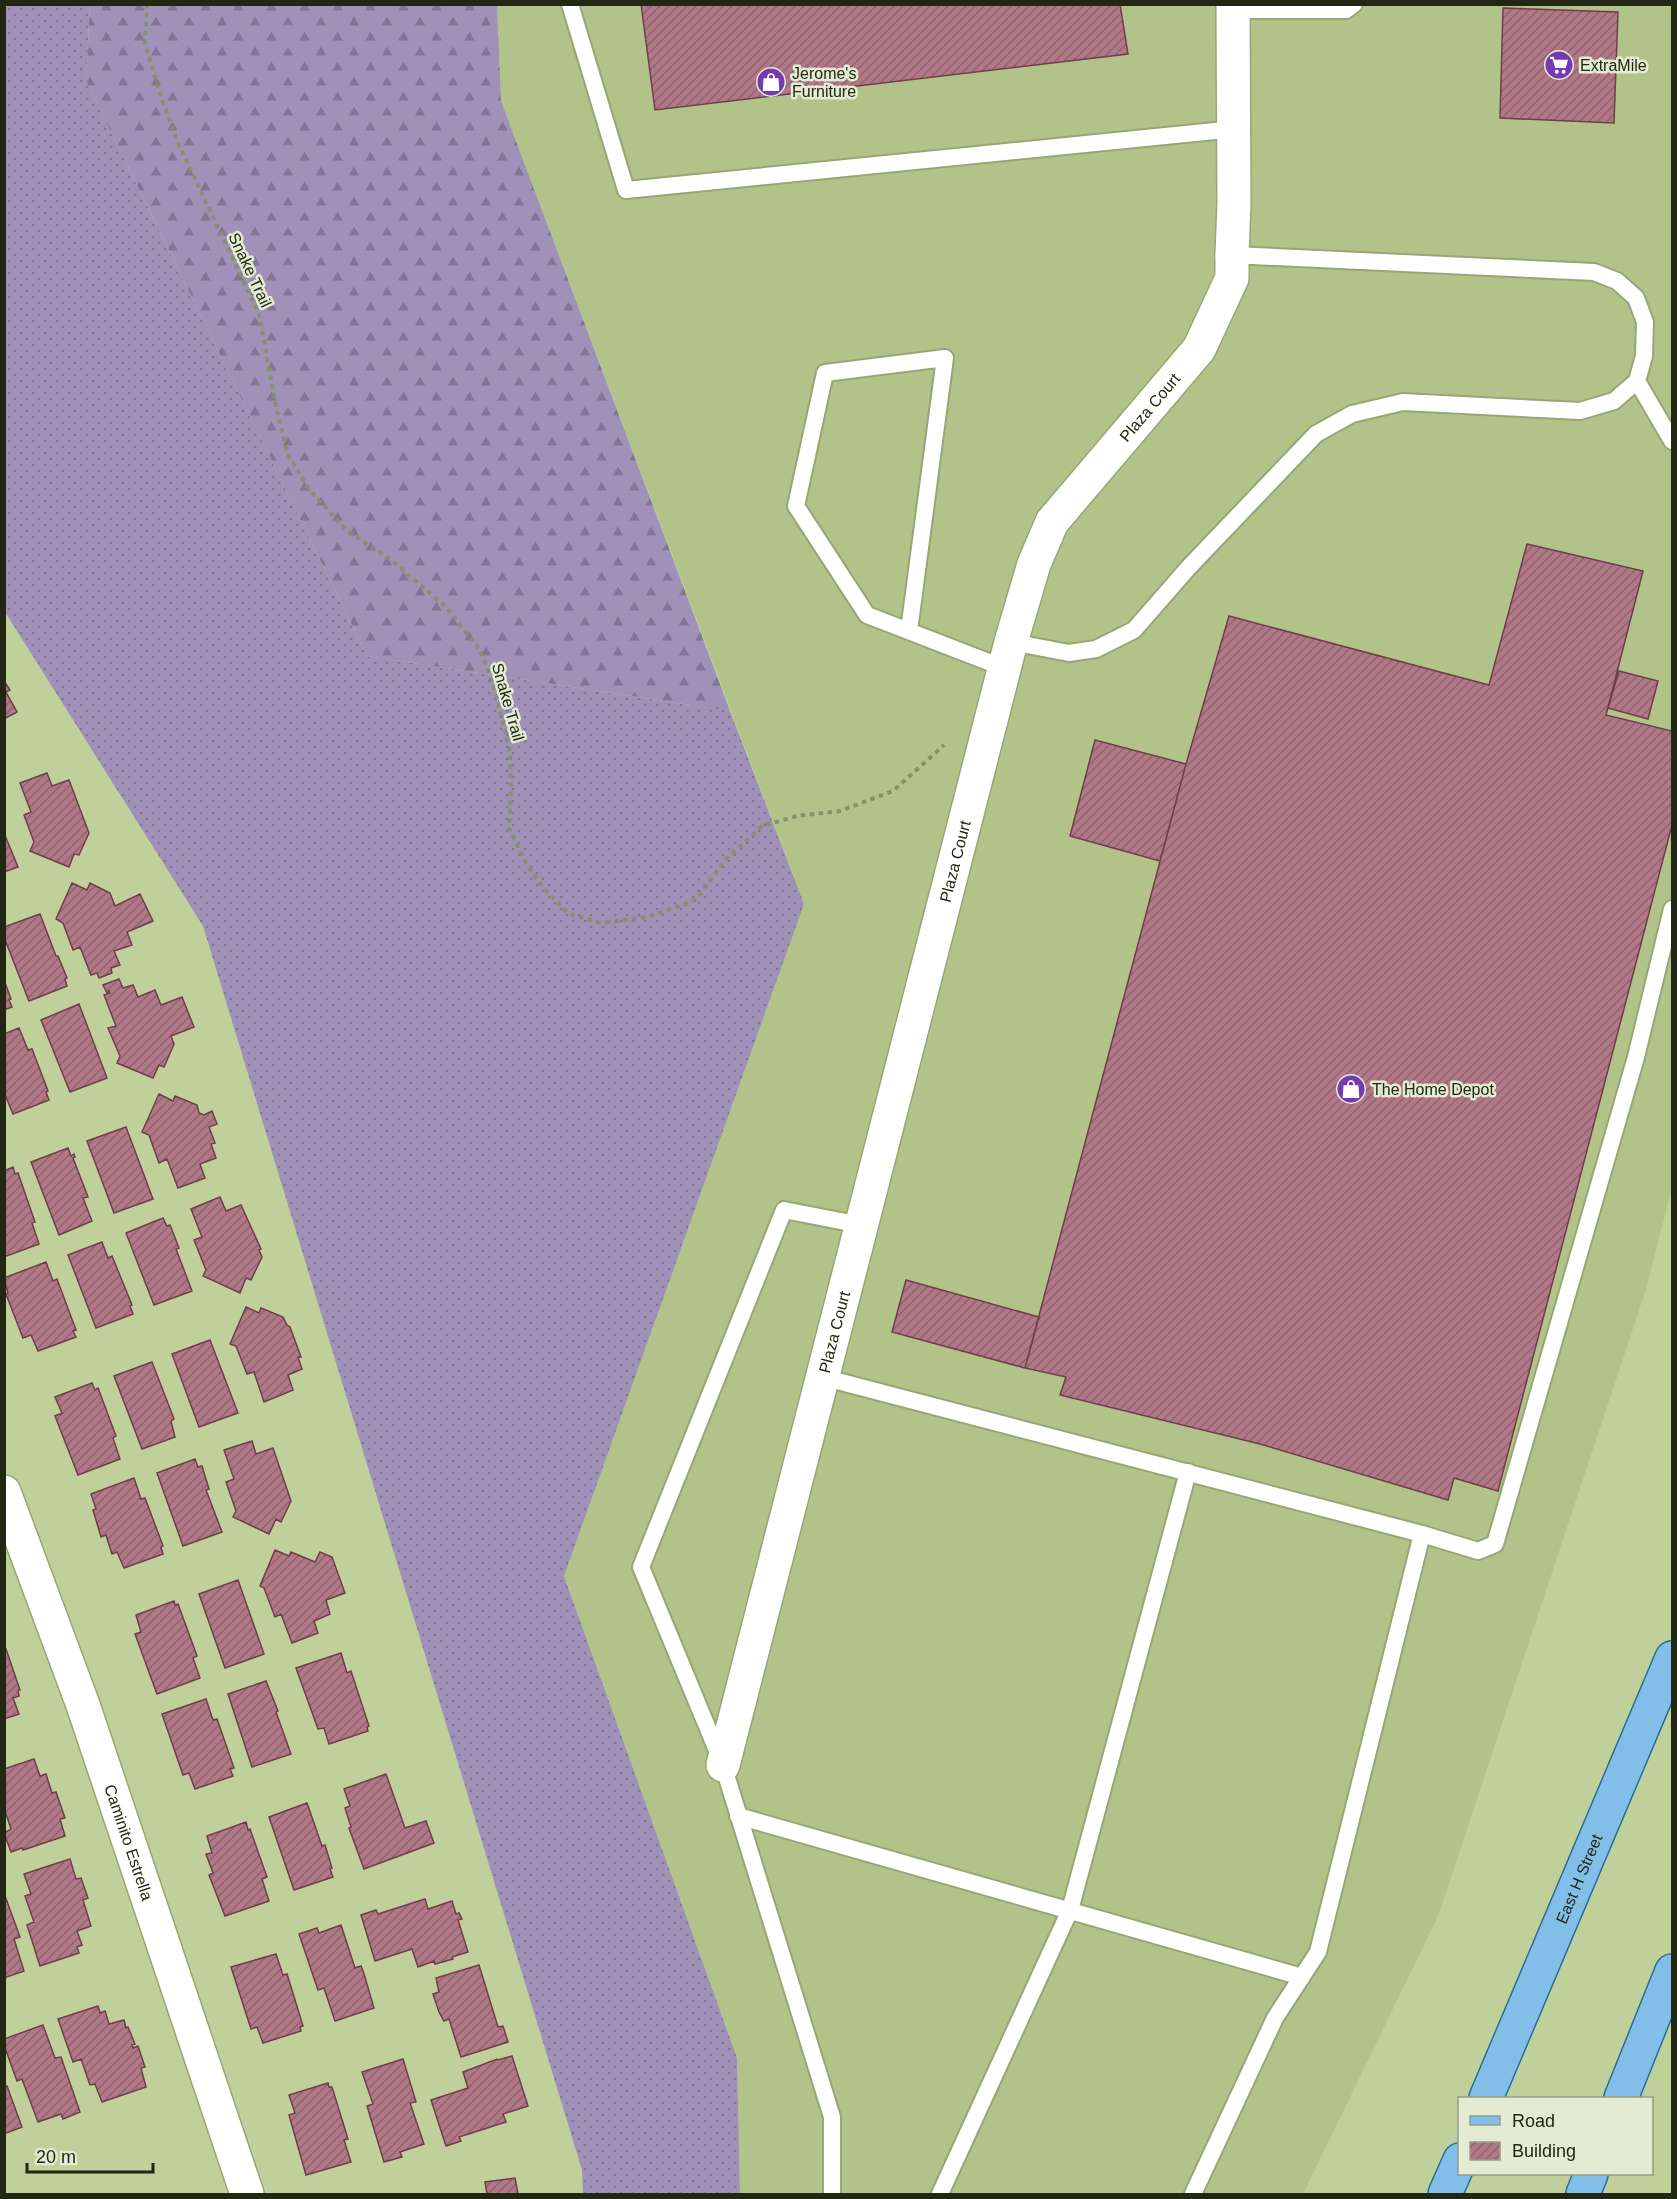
<svg xmlns="http://www.w3.org/2000/svg" width="1677" height="2199" font-family="Helvetica,sans-serif">
<style>
.built{fill:#b1c389}
.grass{fill:url(#grass-dots)}
.forest{fill:url(#forest-firs)}
.building{fill:url(#building-hatch);stroke:#703d4b;stroke-width:1.5}
.lines{fill:none;stroke-linecap:round;stroke-linejoin:round}
.service-casing{stroke:#96a674;stroke-width:20}
.minor-casing{stroke:#96a674;stroke-width:36}
.tertiary-casing{stroke:#96a674;stroke-width:36}
.primary-casing{stroke:#296e94;stroke-width:36}
.path{stroke:#849169;stroke-width:4;stroke-dasharray:4.5 4.5;stroke-linecap:butt}
.service{stroke:#fff;stroke-width:16}
.minor{stroke:#fff;stroke-width:33}
.tertiary{stroke:#fff;stroke-width:33}
.primary{stroke:#82bfe8;stroke-width:33}
.labels{text-anchor:middle;dominant-baseline:central;stroke-width:5;stroke-linejoin:round;paint-order:stroke}
.poi-label{font-size:16px;fill:#212713;stroke:#e3ecd2;text-anchor:start}
.street-label{font-size:16px;fill:#212713;stroke:#e3ecd2}
</style>
<defs>
<pattern id="grass-dots" width="8" height="8" patternUnits="userSpaceOnUse" patternTransform="scale(1.5)"><rect width="8" height="8" fill="#a091b8"/><path d="M2 2h.1M6 6h.1" fill="none" stroke="#827694" stroke-width="1.8" stroke-linecap="round"/></pattern>
<pattern id="forest-firs" width="22" height="20" patternUnits="userSpaceOnUse" patternTransform="scale(1.5)"><rect width="22" height="20" fill="#a091b8"/><path d="M5 1l3.5 6h-7zM16 11l3.5 6h-7z" fill="#827694"/></pattern>
<pattern id="building-hatch" width="6" height="6" patternUnits="userSpaceOnUse" patternTransform="scale(1.5)"><rect width="6" height="6" fill="#b17987"/><path d="M-1 1l2-2M0 6l6-6M5 7l2-2" fill="none" stroke="#90636d"/></pattern>
</defs>
<rect width="100%" height="100%" fill="#bfd09b"/>
<path class="built" d="M497,5H1672V1188L1646,1289L1439,1914L1303,2194H740L737,2058L564,1575L804,904L501,101Z"/>
<path class="grass" d="M5,5H90L86,81L367,656L730,711L804,904L564,1576L737,2058L740,2194H583L582,2170L203,926L5,612Z"/>
<path class="forest" d="M90,5H497L501,101L730,711L367,656L86,81Z"/>
<path class="building" d="M641,4H1120L1128,54L655,110Z
M1503,8L1618,12L1614,123L1500,118Z
M1527,544L1643,571L1606,715L1672,731V825L1498,1491L1454,1478L1448,1500L1260,1444L1060,1395L1066,1377L1025,1368L1186,764L1229,616L1489,685Z
M1619,671L1658,681L1648,719L1608,708Z
M4,681L10,690L6,692L17,712L4,719Z
M1095,740L1186,764L1160,861L1070,836Z
M47,773L52,786L69,780L89,833L79,855L74,854L69,867L30,851L34,842L24,815L31,812L20,783Z
M4,833L18,867L4,872Z
M72,883L87,890L90,883L110,893L115,906L140,894L153,921L127,932L132,945L114,951L120,965L111,968L112,973L99,978L97,973L91,975L80,947L73,950L63,923L56,919Z
M40,914L56,956H58L67,978L65,979L67,986L29,1001L4,937V927Z
M119,979L123,988L133,985L138,997L155,990L161,1005L182,997L194,1027L171,1036L174,1044L164,1067L159,1065L153,1078L117,1063L120,1056L108,1028L116,1026L104,995L110,993L109,991L107,993L103,985Z
M4,980L11,999L9,1000L12,1007L4,1010Z
M79,1004L107,1078L70,1092L41,1020Z
M19,1028L28,1050L32,1049L48,1091L46,1092L49,1100L13,1114L4,1092V1034Z
M159,1094L173,1101L175,1096L197,1105L199,1113L204,1115L212,1111L217,1124L209,1127L215,1143L211,1144L216,1158L200,1164L205,1178L178,1188L167,1159L159,1163L149,1135L142,1132Z
M126,1127L153,1199L114,1213L87,1141Z
M68,1148L71,1156L74,1154L75,1157L73,1158L88,1197L83,1198L92,1221L59,1235L31,1162Z
M13,1167L15,1174L18,1173L35,1222L32,1223L39,1244L4,1257V1171Z
M220,1197L226,1211L241,1205L261,1249L259,1250L262,1257L251,1280L246,1278L240,1293L203,1276L206,1270L194,1240L202,1237L191,1209Z
M163,1218L167,1226L170,1225L179,1248L176,1249L192,1291L154,1305L126,1233Z
M102,1242L108,1258L112,1256L132,1305L130,1306L133,1314L96,1328L68,1255Z
M46,1262L53,1281L57,1279L76,1330L73,1331L76,1337L38,1351L31,1335L23,1338L6,1294L8,1293L4,1278Z
M906,1280L1039,1317L1025,1368L892,1332Z
M246,1307L259,1313L261,1308L283,1317L287,1325L290,1327L301,1357H298L302,1369L288,1375L293,1390L264,1402L254,1372L247,1374L236,1346L230,1344Z
M210,1340L238,1413L199,1427L172,1354Z
M152,1362L174,1419L171,1421L175,1437L142,1449L114,1376Z
M92,1383L95,1390L98,1388L116,1436L113,1438L120,1459L78,1475L55,1416L62,1413L55,1397Z
M252,1441L256,1454L273,1448L291,1501L281,1522L276,1519L269,1534L233,1517L236,1511L226,1482L234,1479L224,1450Z
M195,1459L198,1467L202,1466L209,1489L206,1490L222,1532L183,1546L157,1473Z
M134,1478L141,1499L145,1498L163,1546L161,1547L163,1554L124,1568L117,1552L112,1554L106,1535L101,1537L93,1510L96,1509L91,1494Z
M275,1550L289,1556L291,1552L315,1562L320,1552L332,1557L345,1593L326,1600L330,1614L314,1621L318,1633L292,1643L281,1614L275,1617L264,1588L260,1586Z
M238,1580L264,1654L225,1668L199,1594Z
M174,1601L175,1605L178,1604L197,1656L193,1658L200,1678L157,1694L135,1634L141,1632L136,1615Z
M6,1649L20,1690H18L19,1696L13,1698L19,1714L4,1719V1650Z
M341,1653L347,1673L351,1671L369,1726L367,1727L368,1731L329,1744L324,1728L318,1729L296,1668Z
M266,1681L278,1711L276,1712L291,1754L252,1767L228,1694Z
M206,1699L213,1720L217,1719L234,1768L230,1769L233,1776L195,1789L189,1773L183,1775L162,1714Z
M34,1759L40,1776L46,1774L52,1793L56,1792L65,1818L60,1819L65,1836L23,1850L22,1848L11,1852L4,1833L11,1829L4,1808V1769Z
M386,1774L405,1828L426,1821L434,1843L364,1869L349,1828L351,1827L345,1808L350,1806L344,1789Z
M307,1803L322,1846L325,1845L332,1868L330,1869L333,1877L294,1890L269,1817Z
M246,1822L248,1830L250,1829L267,1877L262,1879L269,1901L225,1916L209,1875L213,1873L206,1854L212,1853L207,1836Z
M70,1859L76,1879L81,1878L88,1898L83,1900L91,1926L77,1931L82,1945L77,1947L79,1953L40,1966L27,1925L34,1922L25,1896L31,1894L24,1874Z
M4,1893L20,1937L14,1939L24,1971L4,1978Z
M425,1899L428,1909L452,1901L456,1914L459,1913L462,1919L458,1920L468,1952L452,1957L453,1959L435,1964L434,1961L418,1967L412,1949L375,1961L361,1915L376,1910L378,1914Z
M341,1925L355,1968L361,1966L364,1974L374,2008L335,2021L324,1988L318,1990L299,1934L317,1928L319,1933Z
M276,1954L283,1975L287,1974L303,2026L300,2027L301,2031L263,2043L257,2027L251,2029L231,1967Z
M479,1965L498,2027L503,2026L508,2042L461,2057L449,2019L444,2021L439,2012L433,1994L439,1992L436,1978Z
M98,2006L100,2013L105,2011L109,2024L124,2020L126,2028L128,2027L135,2044L132,2045L133,2048L138,2046L145,2067L141,2068L146,2087L102,2102L95,2084L90,2085L81,2059L73,2062L58,2019Z
M43,2025L55,2058L61,2057L80,2112L63,2119L61,2114L38,2122L22,2079L17,2081L4,2045V2039Z
M512,2056L528,2106L503,2114L506,2122L459,2137L461,2141L446,2146L431,2100L468,2088L463,2072L497,2059L498,2060Z
M403,2059L416,2102L410,2103L424,2144L400,2152L402,2157L384,2162L367,2106L373,2104L362,2072Z
M328,2083L329,2087H332L348,2139L344,2140L351,2162L306,2175L289,2115L295,2113L289,2095Z
M7,2086L22,2127L4,2134V2087Z
M515,2178L518,2194H487L485,2182Z"/>
<g class="lines">
<g class="service-casing">
<path id="service" d="M570,4L626,190L1235,129
M1233,10H1346L1354,4
M1637,381L1672,441
M909,631L945,358L825,373L796,506L867,615L1004,668
M1011,642L1069,653L1096,649L1134,630L1189,567L1316,434L1352,414L1403,402L1580,411L1614,401L1637,381L1644,356L1645,322L1636,298L1617,281L1594,272L1232,255
M822,1377L1422,1534L1318,1952L1275,2018L1193,2194
M1422,1534L1478,1551L1495,1544L1636,1057L1672,909
M738,1816L1302,1977
M832,2194V2117L723,1765L641,1567L784,1210L861,1225
M940,2194L1070,1910L1188,1472"/>
</g>
<g class="minor-casing">
<g id="minor">
<path id="s1" d="M4,1492L83,1705L247,2194"/>
<path id="s2" d="M723,1765L1011,642L1034,564L1052,522L1199,349L1232,278V255"/>
</g>
</g>
<g class="tertiary-casing">
<path id="tertiary" d="M1232,255L1234,203L1233,4"/>
</g>
<g class="primary-casing">
<g id="primary">
<path id="s3" d="M1486,2098L1672,1658"/>
<path d="M1621,2098L1672,1971"/>
<path d="M1445,2194L1460,2160"/>
<path d="M1583,2194L1591,2174"/>
</g>
</g>
<path class="path" d="M147,4L145,43L158,88L178,143L259,314L276,407L288,455L309,489L346,530L391,560L445,606L480,650L494,686L510,752L511,792L509,828L526,863L544,889L569,914L601,923L648,917L696,900L725,860L762,826L797,816L840,811L893,791L944,745"/>
<use href="#service" class="service"/>
<use href="#minor" class="minor"/>
<use href="#tertiary" class="tertiary"/>
<use href="#primary" class="primary"/>
</g>
<defs>
<g id="supermarket-disc" transform="scale(1.5)"><circle r="9.5" fill="#743ab1" stroke="#e3ecd2"/><path d="M-6-5.5h2.5l.6 2H6L4.5 2H-2.5L-4.4-4H-6ZM-1.5 3.2a1.3 1.3 0 1 0 .1 0ZM3 3.2a1.3 1.3 0 1 0 .1 0Z" fill="#fff"/></g>
<g id="shop-disc" transform="scale(1.5)"><circle r="9.5" fill="#743ab1" stroke="#e3ecd2"/><path d="M-5-2.5h2.3a2.7 3.5 0 0 1 5.4 0H5L5.5 6h-11ZM-1.5-2.5h3a1.5 2.3 0 0 0-3 0Z" fill="#fff"/></g>
</defs>
<g fill-rule="evenodd">
<use href="#supermarket-disc" x="1559" y="65"/>
<use href="#shop-disc" x="771" y="82"/>
<use href="#shop-disc" x="1351" y="1089"/>
</g>
<g class="labels">
<g class="poi-label">
<text x="1580" y="65">ExtraMile</text>
<text x="792" y="73">Jerome's<tspan x="792" dy="18">Furniture</tspan></text>
<text x="1372" y="1089">The Home Depot</text>
</g>
<g class="street-label">
<text transform="translate(250 270) rotate(65)">Snake Trail</text>
<text stroke="none"><textPath href="#s2" startOffset="1437">Plaza Court</textPath></text>
<text transform="translate(508 702) rotate(74)">Snake Trail</text>
<text stroke="none"><textPath href="#s2" startOffset="933">Plaza Court</textPath></text>
<text stroke="none"><textPath href="#s2" startOffset="447">Plaza Court</textPath></text>
<text stroke="none"><textPath href="#s1" startOffset="372">Caminito Estrella</textPath></text>
<text stroke="none"><textPath href="#s3" startOffset="238">East H Street</textPath></text>
</g>
</g>
<rect width="1677" height="2199" fill="none" stroke="#212713" stroke-width="12"/>
<rect x="1458" y="2097" width="195" height="78" fill="#e3ecd2" stroke="#959d86" stroke-width="1.5"/>
<rect x="1470" y="2116" width="30" height="9" fill="#82bfe8" stroke="#959d86" stroke-width="1.5"/>
<text x="1512" y="2127" font-size="18" fill="#212713">Road</text>
<rect x="1470" y="2142" width="30" height="18" fill="url(#building-hatch)" stroke="#959d86" stroke-width="1.5"/>
<text x="1512" y="2157" font-size="18" fill="#212713">Building</text>
<path d="M27 2163v9h126v-9" fill="none" stroke="#212713" stroke-width="3"/>
<text x="36" y="2163" font-size="18" fill="#212713" stroke="#e3ecd2" stroke-width="4.5" paint-order="stroke">20 m</text>
</svg>
